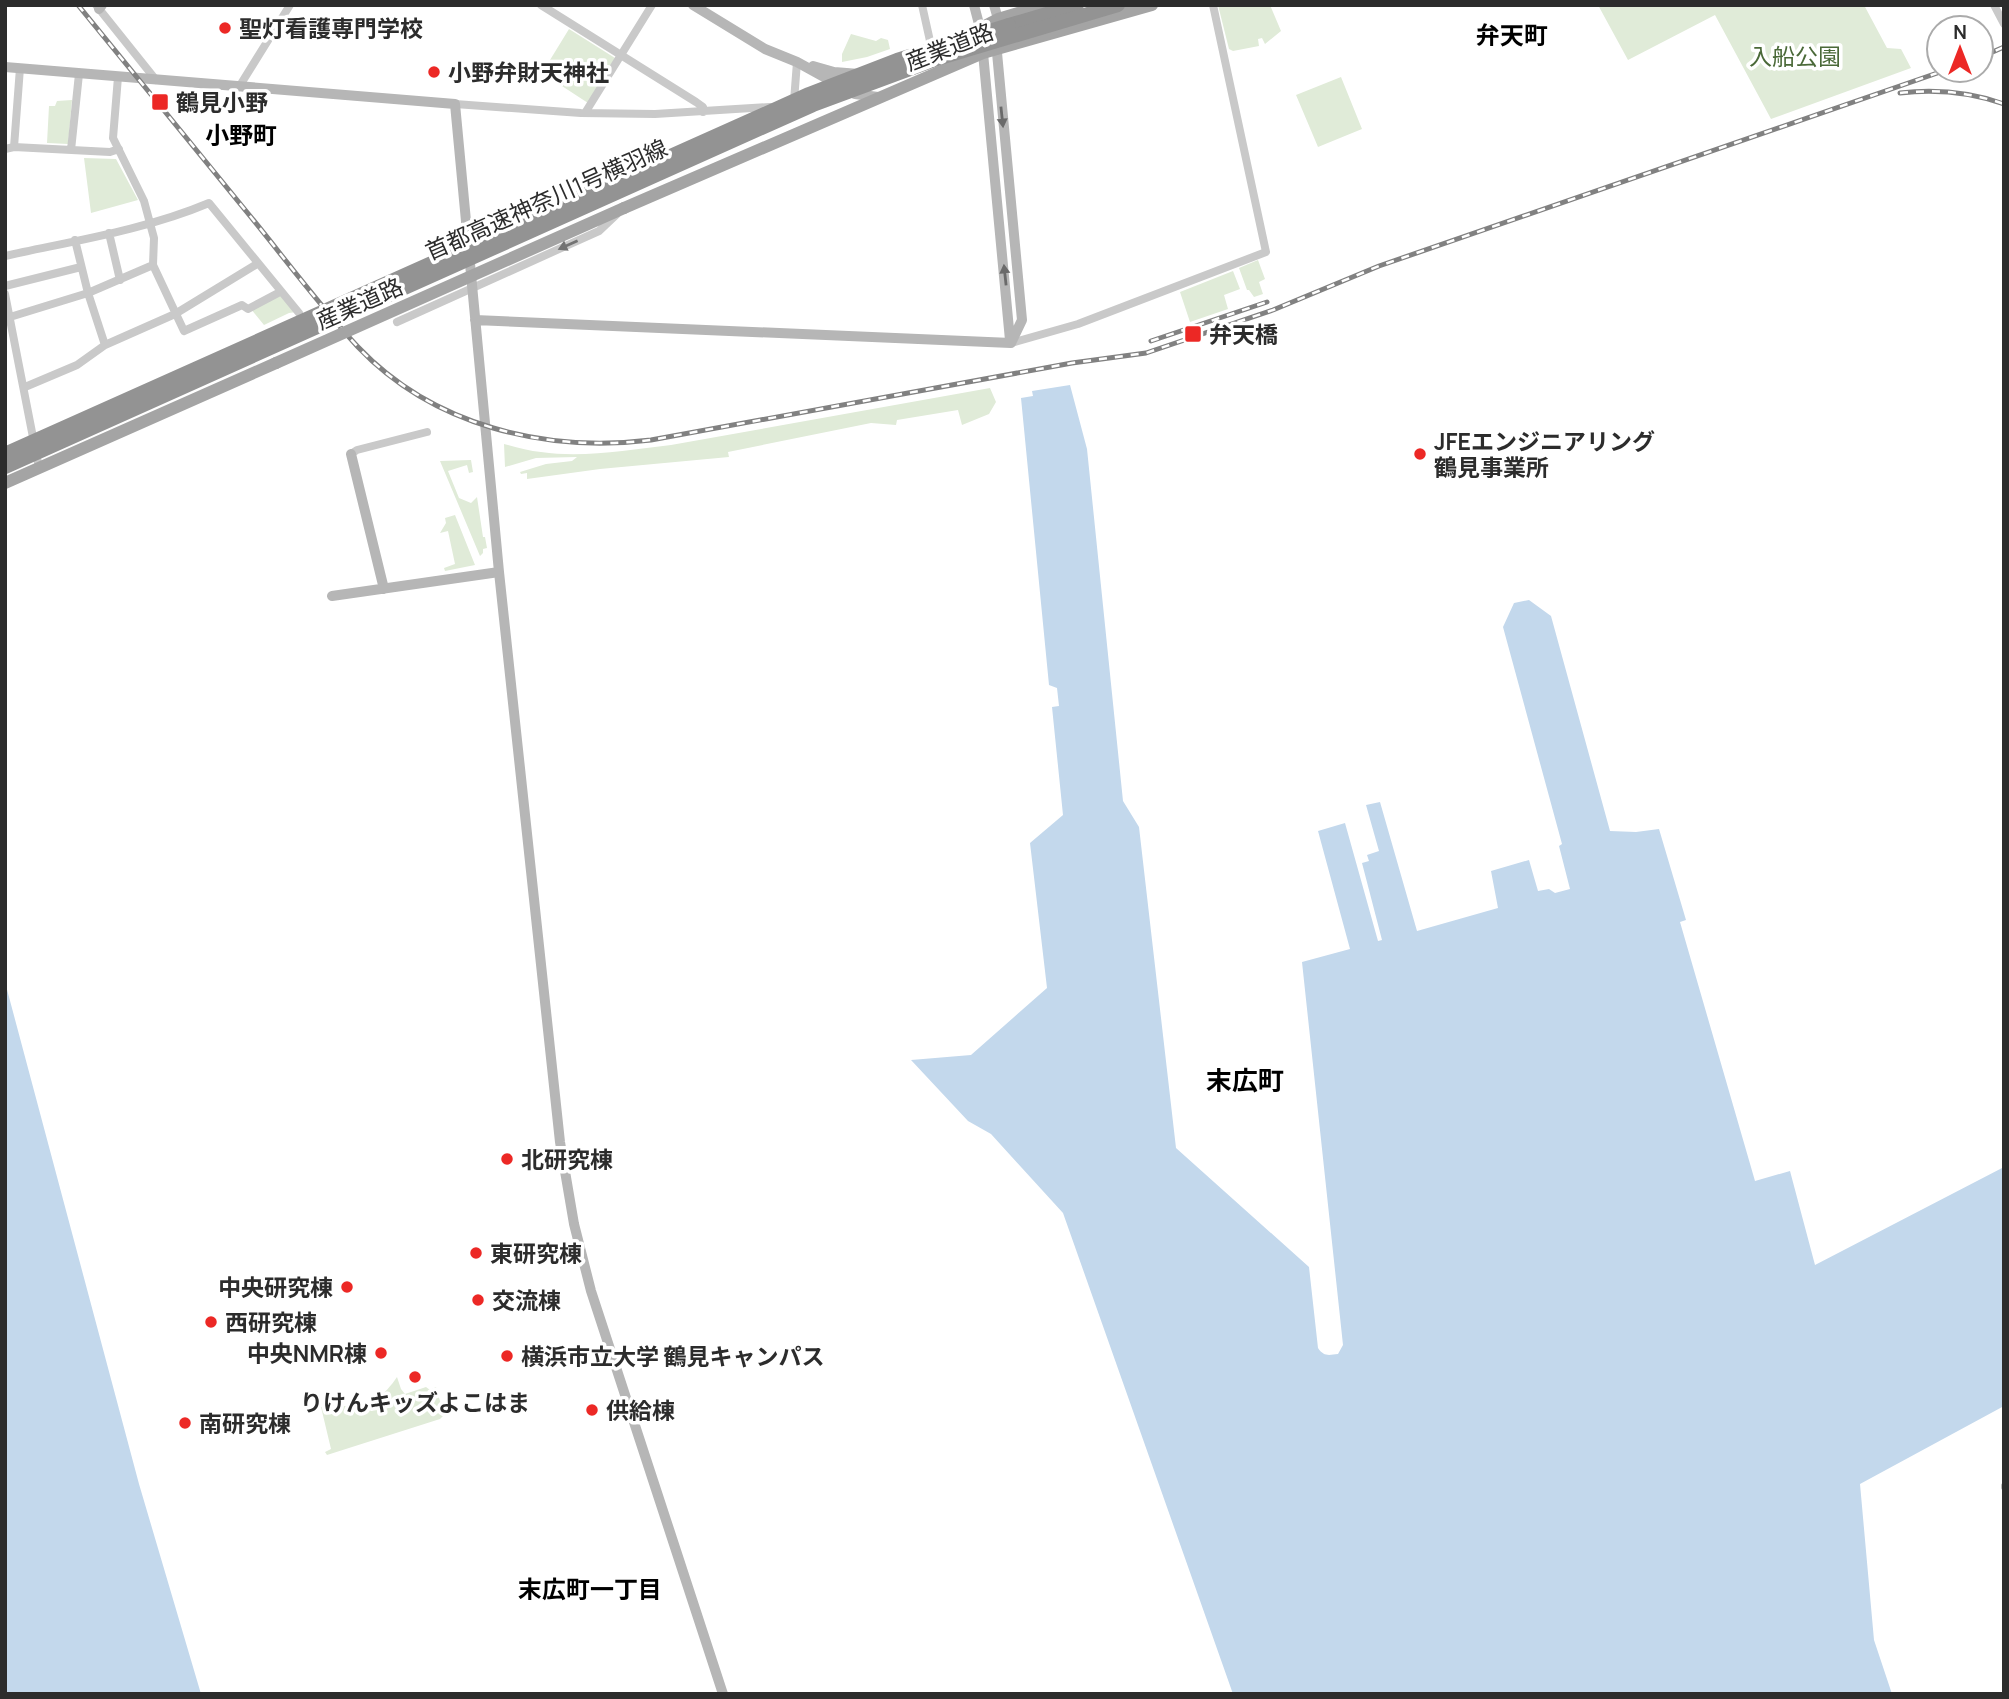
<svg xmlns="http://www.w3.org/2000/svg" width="2009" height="1699" font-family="Manrope,'Noto Sans JP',sans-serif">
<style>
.green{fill:#e0ebd8}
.water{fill:#c3d8ec}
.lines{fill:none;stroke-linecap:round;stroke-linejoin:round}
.street{stroke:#c9c9c9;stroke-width:8}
.secondary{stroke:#b6b6b6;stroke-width:10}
.primary{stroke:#a4a4a4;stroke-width:12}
.highway{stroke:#939393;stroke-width:14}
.rail-casing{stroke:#818181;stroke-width:5}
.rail{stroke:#fff;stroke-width:2.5;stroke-dasharray:8;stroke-linecap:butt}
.primary-bridge{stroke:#a4a4a4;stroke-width:12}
.highway-bridge{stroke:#939393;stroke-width:14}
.oneway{fill:#6a6a6a}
.oneway2{fill:#737373}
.poi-dot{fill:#ec2825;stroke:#fff;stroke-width:2.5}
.labels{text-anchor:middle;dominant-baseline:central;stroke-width:7;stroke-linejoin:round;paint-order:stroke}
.poi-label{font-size:23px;font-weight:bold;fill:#2c2c2c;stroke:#fff;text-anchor:start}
.street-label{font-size:23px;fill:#2c2c2c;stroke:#fff}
.park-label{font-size:23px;fill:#4a6938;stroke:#fff}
.neighbourhood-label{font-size:24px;font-weight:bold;fill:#000;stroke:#fff}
.quarter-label{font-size:26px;font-weight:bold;fill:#000;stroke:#fff}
</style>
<rect width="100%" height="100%" fill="#fff"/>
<path class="green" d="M1218,5H1270L1281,31L1265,44L1262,38L1258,39L1259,46L1233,51L1229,49Z
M1598,5H1864L1887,48L1901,49L1911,68L1771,119L1715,15L1628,60Z
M569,29L615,58L588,103L542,73Z
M851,34L876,41L881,38L888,40L890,49L867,57L842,62V54Z
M1341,77L1362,129L1318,147L1296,95Z
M72,100L68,144L47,143L49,106H55L57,101Z
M84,158L116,159L138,200L91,213Z
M1258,260L1265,279L1259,282L1263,294L1254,297L1249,290H1247L1239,268Z
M1233,271L1240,289L1224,295L1228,309L1190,322L1180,292Z
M280,295L296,312L289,313L264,325L251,309Z
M990,388L996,402L989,414L962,425L958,410L897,420L896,425L871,423L728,452L729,457L600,469L527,479V473L521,474L520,472L546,464L572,461L577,457L536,458L505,467L504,444C516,447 529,451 541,452C583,458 628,450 671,445Z
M471,460L473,472L469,473L467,465L448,471L459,498L471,503L477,497L483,537H485L487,548L483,549V553L480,556L440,461Z
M455,515L475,565L445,571L444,568L455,564L448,531L440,533L446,523L445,518Z
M397,1377L401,1389L405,1394L426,1387L430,1390L436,1387L444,1415L440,1419L327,1455L325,1452L331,1449L321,1407C331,1403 338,1406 349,1406C371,1406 385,1395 397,1377Z"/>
<path class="water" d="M1070,385L1087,449L1123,801L1139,827L1176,1148L1309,1267L1318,1348C1324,1357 1329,1355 1338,1354L1343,1345L1302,962L1350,949L1318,831L1345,823L1378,941L1382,940L1362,863L1369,861L1367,855L1379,851L1366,805L1380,802L1417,931L1498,908L1491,871L1529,860L1538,891L1549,889L1555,893L1570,889L1559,846L1562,844L1503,627L1514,603L1529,600L1551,616L1610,831L1636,832L1659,829L1686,920L1680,922L1755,1181L1790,1171L1815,1265L2004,1167V1406L1860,1484L1874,1640L1892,1694H1233L1063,1213L991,1134L968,1121L911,1060L971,1055L1047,988L1030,843L1063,815L1052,707L1059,706L1057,688L1049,685L1021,398L1033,396L1032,391Z
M5,982L139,1484L201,1694H5Z"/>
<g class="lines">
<path class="street" d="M96,5L156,80
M541,5L696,102L703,107V112
M922,5L932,50
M1994,5L2004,24
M118,77L113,138L144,201L154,238L153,265L184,331L242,305L248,309L280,292
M239,87L290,5
M794,101L797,62
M455,104L581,113L655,114L770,107
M585,113L652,5
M14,147L20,68
M5,149L14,147L110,152L119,149
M71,150L79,74
M109,233L120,280
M5,256C73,241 145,230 209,203L299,313
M5,286L81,267
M5,294L39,468
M10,317L88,293L153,265
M397,322L599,231L617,214
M1011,343L1078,324L1266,252L1213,5
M105,345L175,314L257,264
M25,387L77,365L105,345L88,293L75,240
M351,454L357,450L427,432"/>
<path class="secondary" d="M693,5L765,49L797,62L855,94L878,97
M974,5L980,28L983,53L1010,340
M994,5L998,19V26
M99,9L102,5
M996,42L1022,320L1011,343
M813,66L834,72L859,74
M5,67L455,104L499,572L560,1142L574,1224L591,1291L723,1694
M475,320L1011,343
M351,454L384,589
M332,596L499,572"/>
<path class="primary" d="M973,32L998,19L1045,5
M624,208L983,53L1152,5
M5,483L276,363"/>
<path class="highway" d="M1009,25L1077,5"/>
<g class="rail-casing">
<path id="rail" d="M78,5C134,74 190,142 246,211C283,256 318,304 358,347C433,426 546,453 651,440L1072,363L1146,353L1273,310L1379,266L1946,70
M1981,57L2004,47
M1900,93C1935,89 1970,92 2004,104
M1151,341L1267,302
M2004,1485V1488"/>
</g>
<use href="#rail" class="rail"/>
<path class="primary-bridge" d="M276,363L624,208"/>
<path class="highway-bridge" d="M5,454L809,94L897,60L1009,25
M5,467L813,105L940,58L1118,5"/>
</g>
<defs><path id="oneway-solid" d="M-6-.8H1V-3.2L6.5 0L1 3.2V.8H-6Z" transform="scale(1.75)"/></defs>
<g class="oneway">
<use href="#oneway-solid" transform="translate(1002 117) rotate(84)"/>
<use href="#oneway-solid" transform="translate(1005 275) rotate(-96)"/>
</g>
<use class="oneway2" href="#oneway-solid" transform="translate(568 245) rotate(156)"/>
<g class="poi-dot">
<circle cx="225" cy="28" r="7"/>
<circle cx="434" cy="72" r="7"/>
<rect x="151" y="93" width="18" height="18" rx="3.5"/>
<rect x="1184" y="325" width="18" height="18" rx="3.5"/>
<circle cx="1420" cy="454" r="7"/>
<circle cx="507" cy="1159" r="7"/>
<circle cx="476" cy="1253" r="7"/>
<circle cx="347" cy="1287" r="7"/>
<circle cx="478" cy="1300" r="7"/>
<circle cx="211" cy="1322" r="7"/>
<circle cx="381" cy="1353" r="7"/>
<circle cx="507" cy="1356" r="7"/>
<circle cx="415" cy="1377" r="7"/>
<circle cx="592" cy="1410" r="7"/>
<circle cx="185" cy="1423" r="7"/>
</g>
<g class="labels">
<g class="poi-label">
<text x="239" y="28">聖灯看護専門学校</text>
<text x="448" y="72">小野弁財天神社</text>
<text x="176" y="102">鶴見小野</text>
<text x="1209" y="334">弁天橋</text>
<text x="1434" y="441">JFEエンジニアリング<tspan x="1434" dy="26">鶴見事業所</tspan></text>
<text x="521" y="1159">北研究棟</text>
<text x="490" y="1253">東研究棟</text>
<text x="333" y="1287" text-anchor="end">中央研究棟</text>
<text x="492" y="1300">交流棟</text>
<text x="225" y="1322">西研究棟</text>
<text x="367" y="1353" text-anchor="end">中央NMR棟</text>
<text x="521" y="1356">横浜市立大学 鶴見キャンパス</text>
<text x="415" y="1402" text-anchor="middle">りけんキッズよこはま</text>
<text x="606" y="1410">供給棟</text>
<text x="199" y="1423">南研究棟</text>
</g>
<g class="street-label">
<text transform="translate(949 46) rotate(-21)">産業道路</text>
<text transform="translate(546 199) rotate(-24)">首都高速神奈川1号横羽線</text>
<text transform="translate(359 303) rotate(-24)">産業道路</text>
</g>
<g class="park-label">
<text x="1795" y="56">入船公園</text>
</g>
<g class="neighbourhood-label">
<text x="1512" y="34">弁天町</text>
<text x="241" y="134">小野町</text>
<text x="590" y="1588">末広町一丁目</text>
</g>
<g class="quarter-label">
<text x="1245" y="1080">末広町</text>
</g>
</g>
<rect width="2009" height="1699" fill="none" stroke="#2c2c2c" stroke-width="14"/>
<g transform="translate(1960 49)"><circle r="33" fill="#ffffff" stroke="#ababab" stroke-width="2"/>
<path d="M0-5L12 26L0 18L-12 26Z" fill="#ec2825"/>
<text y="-10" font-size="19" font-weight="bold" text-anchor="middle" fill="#2c2c2c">N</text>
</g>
</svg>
